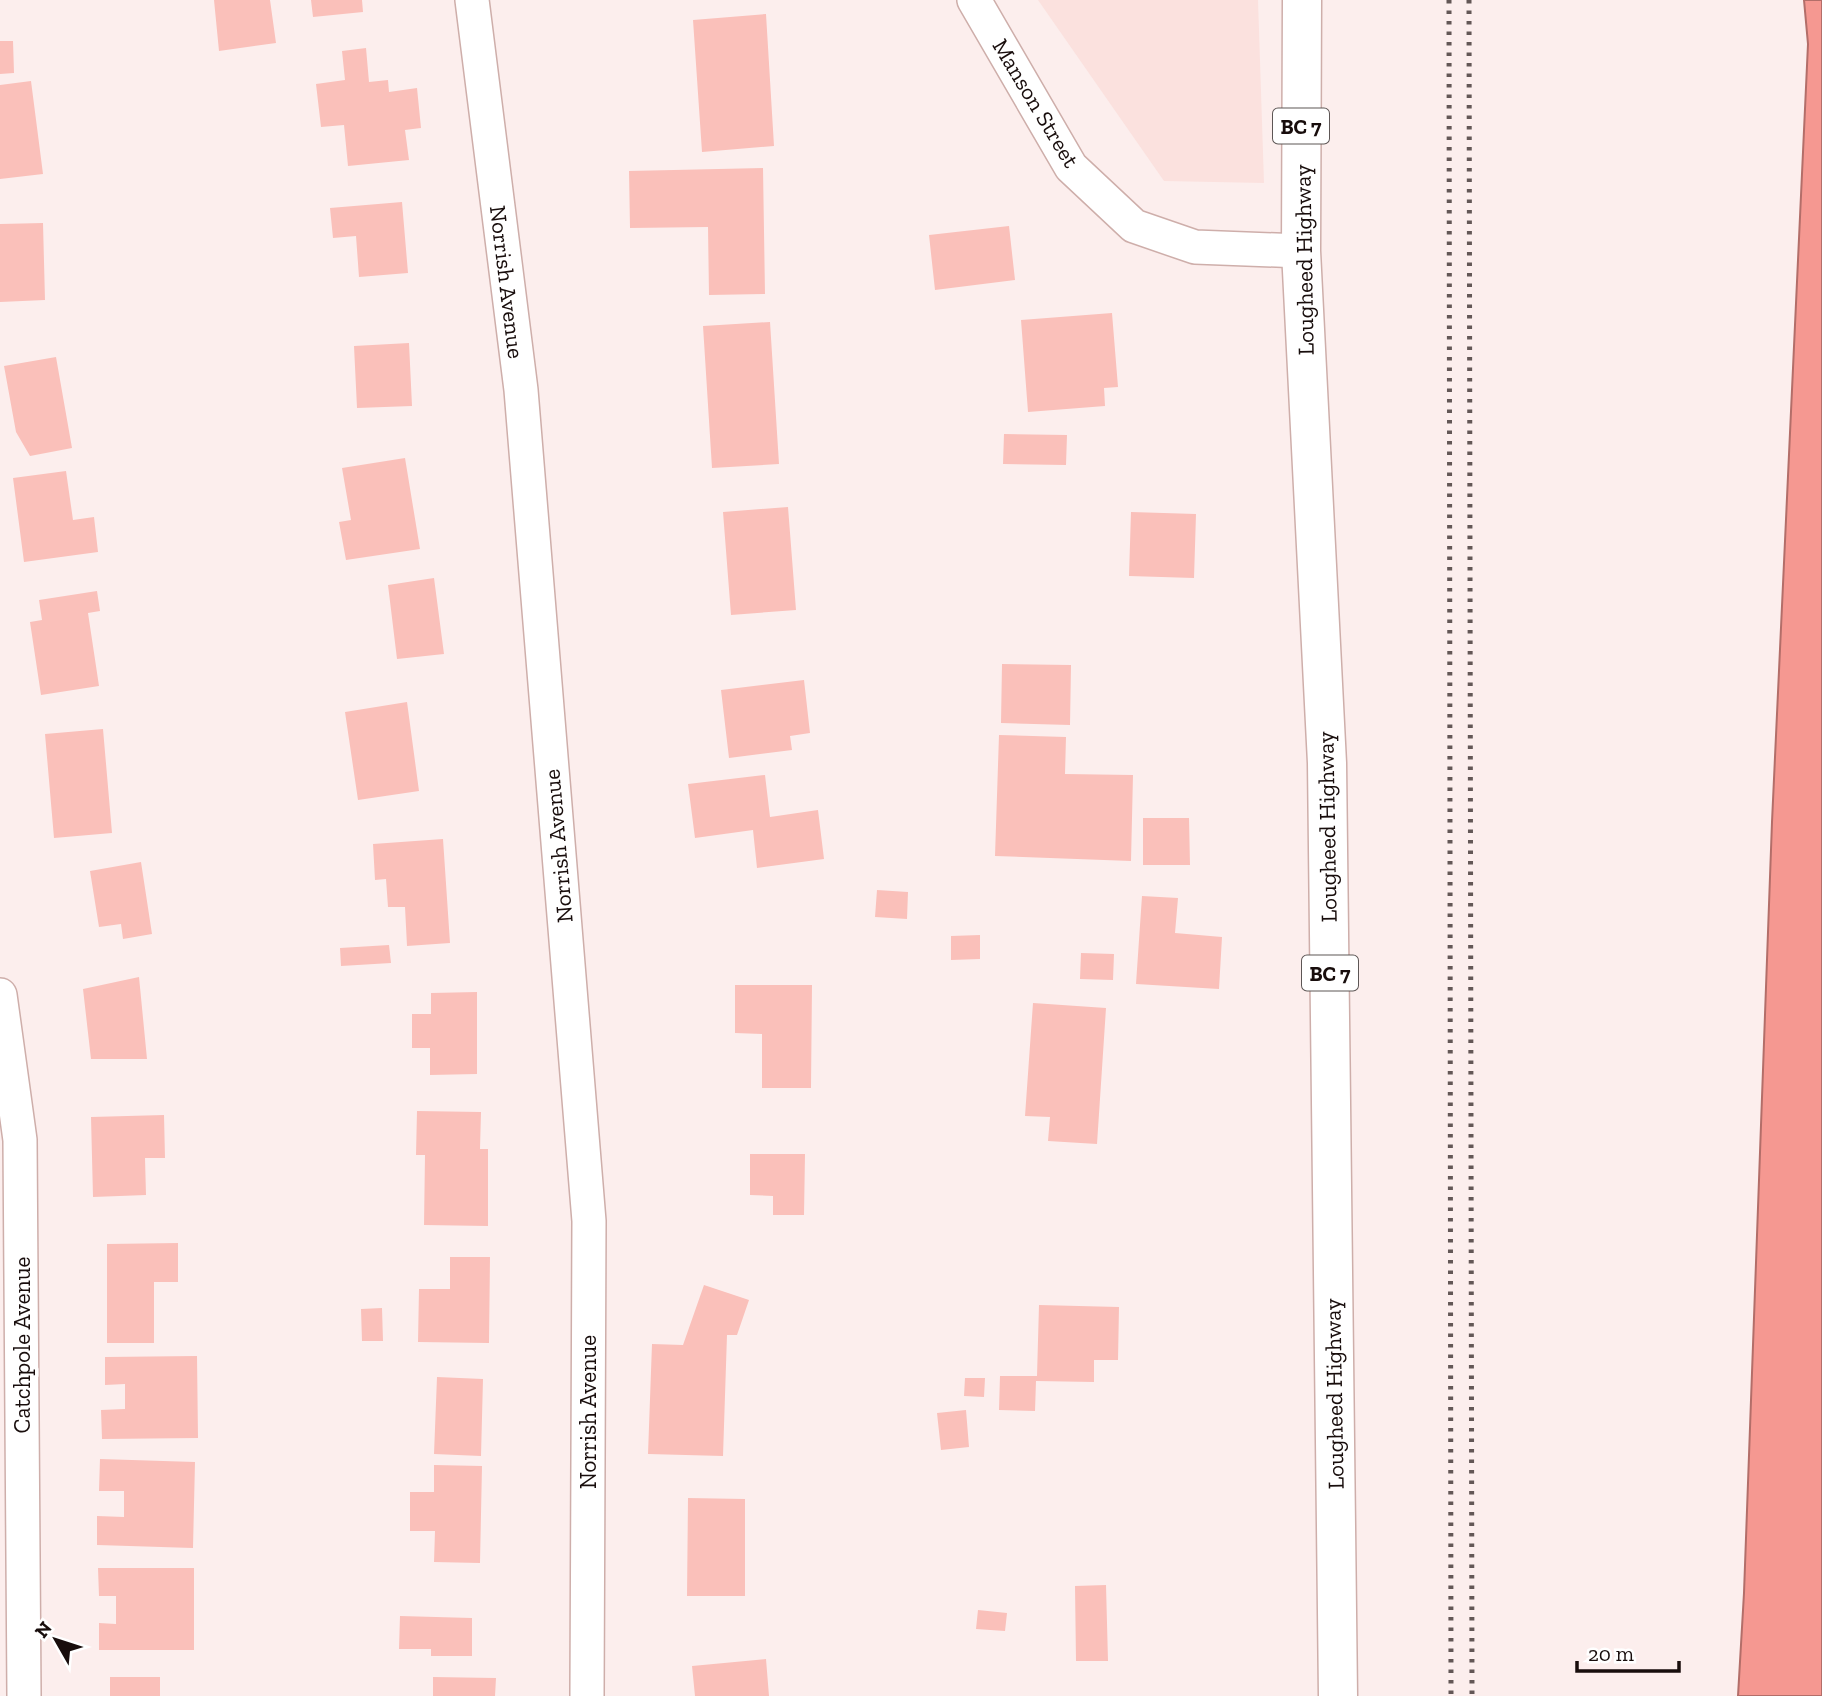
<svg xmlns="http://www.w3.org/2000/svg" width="1822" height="1696" font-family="'Zilla Slab',serif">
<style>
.built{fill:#fbe1de}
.water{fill:#f59891;stroke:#b36e69;stroke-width:2}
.building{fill:#fac0ba}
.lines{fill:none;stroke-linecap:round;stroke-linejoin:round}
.street-casing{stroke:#ceaeaa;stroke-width:36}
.primary-casing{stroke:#ceaeaa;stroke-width:41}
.street{stroke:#fff;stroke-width:33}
.primary{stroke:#fff;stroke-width:38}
.rail{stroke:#635756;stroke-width:5;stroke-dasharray:3.5 7;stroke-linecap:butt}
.labels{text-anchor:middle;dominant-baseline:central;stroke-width:7;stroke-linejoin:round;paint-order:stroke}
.shield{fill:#fff;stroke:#5d5655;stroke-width:2}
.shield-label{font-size:21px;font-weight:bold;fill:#180d0c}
.street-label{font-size:23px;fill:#180d0c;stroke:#fff}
</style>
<rect width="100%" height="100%" fill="#fceeed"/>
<path class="built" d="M1038,0H1258L1264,183L1164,181Z"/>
<path class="water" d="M1804,0H1822V1696H1738L1744,1593L1772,822L1808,44Z"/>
<path class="building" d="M214,0H270L276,43L219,51Z
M311,0H362L363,12L313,17Z
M766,14L774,146L702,152L693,20Z
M0,41H13L14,73L0,74Z
M366,48L369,82L388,80L389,92L417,88L421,128L405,130L409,160L348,166L344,125L321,127L316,84L345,80L342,51Z
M31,81L43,174L0,179V85Z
M763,168L765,294L709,295L708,227L630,228L629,171Z
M402,202L408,273L359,277L356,236L333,238L330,208Z
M43,223L45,300L0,302V224Z
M1009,226L1015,280L935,290L929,235Z
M1112,313L1118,387L1104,388L1105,406L1028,412L1021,320Z
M770,322L779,464L712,468L703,326Z
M409,343L412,406L357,408L354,346Z
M56,357L72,448L30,456L16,432L4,366Z
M1004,434L1067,435L1066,465L1003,464Z
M405,458L420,549L346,560L339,522L351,520L342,468Z
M66,471L73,520L94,517L98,552L24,562L13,478Z
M788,507L796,610L731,615L723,512Z
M1131,512L1196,514L1194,578L1129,576Z
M434,578L444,654L397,659L388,585Z
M97,591L100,611L88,613L99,686L41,695L30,622L42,620L39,600Z
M1002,664L1071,665L1070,725L1001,723Z
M804,680L810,733L790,736L792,750L729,758L721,690Z
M407,702L419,791L358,800L345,712Z
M103,729L112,833L54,838L45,734Z
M999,735L1066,737L1065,774L1133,775L1131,861L995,856Z
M765,775L770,817L818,810L824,859L757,868L753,830L695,838L688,784Z
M1143,818H1189L1190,865H1143Z
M443,839L450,943L407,946L405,907H388L386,879L375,880L373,844Z
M141,862L152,934L123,939L121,924L99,927L90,871Z
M877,890L908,892L907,919L875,917Z
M1142,896L1178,898L1175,933L1222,937L1219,989L1136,984Z
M980,935V959L951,960V936Z
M389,945L391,963L341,966L340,948Z
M1081,953L1114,954L1113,980L1080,979Z
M139,977L147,1059H91L83,989Z
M735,985H812L811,1088H762V1034L735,1033Z
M477,992V1074L430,1075V1048H412V1014H431V993Z
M1033,1003L1106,1008L1097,1144L1048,1141L1050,1117L1025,1116Z
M417,1111L481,1112L480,1149H488V1226L424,1225L425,1155H416Z
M164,1115L165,1158H145L146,1195L93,1197L91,1117Z
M750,1154H805L804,1215H773V1196L750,1195Z
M178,1243V1282H154V1343H107V1244Z
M450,1257H490L489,1343L418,1342L419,1289H450Z
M704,1285L749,1300L737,1335H727L723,1456L648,1454L652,1344L683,1345Z
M1039,1305L1119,1307L1118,1360H1094V1382L1036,1381L1035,1411L999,1410L1000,1376H1037Z
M382,1308L383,1341H362L361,1309Z
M197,1356L198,1438L102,1439L101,1410L125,1409V1384L105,1385V1357Z
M437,1377L483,1379L481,1456L434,1454Z
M965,1378H985L984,1397L964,1396Z
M966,1410L969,1447L941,1450L937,1413Z
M100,1459L195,1462L193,1548L97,1545V1516L124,1517V1491H99Z
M434,1465L482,1466L480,1563L434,1562L435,1531H410V1492H434Z
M688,1498L745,1499V1596H687Z
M98,1568H194V1650H99V1623L116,1624V1596H99Z
M1106,1585L1108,1661H1076L1075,1586Z
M978,1610L1007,1613L1005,1631L976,1629Z
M400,1616L472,1618V1656H431V1649H399Z
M766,1659L769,1696H695L692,1666Z
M110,1677H160V1696H110Z
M433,1677L496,1678L495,1696H433Z"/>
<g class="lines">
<g class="street-casing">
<path id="street" d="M472,0L521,390L589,1221L587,1696
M974,0L1071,167L1134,226L1195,247L1301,251
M0,995L20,1140L24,1696"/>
</g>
<g class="primary-casing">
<path id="primary" d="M1302,0L1301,251L1327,763L1338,1696"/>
</g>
<use href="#street" class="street"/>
<use href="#primary" class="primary"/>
<path class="rail" d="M1449,0L1451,1696
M1469,0L1472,1696"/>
</g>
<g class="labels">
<g class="shield">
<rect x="1273" y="108.5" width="56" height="35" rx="5"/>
<rect x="1302" y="955.5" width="56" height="35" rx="5"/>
</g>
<g class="shield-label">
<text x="1301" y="126">BC 7</text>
<text x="1330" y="973">BC 7</text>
</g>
<g class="street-label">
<text transform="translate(1036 103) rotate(59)">Manson Street</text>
<text transform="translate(1304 260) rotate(-91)">Lougheed Highway</text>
<text transform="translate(507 282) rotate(83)">Norrish Avenue</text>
<text transform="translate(1327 827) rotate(-91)">Lougheed Highway</text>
<text transform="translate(558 846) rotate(-95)">Norrish Avenue</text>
<text transform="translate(22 1345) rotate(-90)">Catchpole Avenue</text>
<text transform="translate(1334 1394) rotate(-91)">Lougheed Highway</text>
<text transform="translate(588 1412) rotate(-90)">Norrish Avenue</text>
</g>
</g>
<g transform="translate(56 1640) rotate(309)" stroke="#ffffff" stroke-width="5" paint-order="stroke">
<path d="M0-5L12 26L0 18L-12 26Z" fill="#180d0c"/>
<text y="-10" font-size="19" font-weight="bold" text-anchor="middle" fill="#180d0c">N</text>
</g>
<path d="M1577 1661v10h102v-10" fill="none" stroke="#180d0c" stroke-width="3.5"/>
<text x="1588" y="1661" font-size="21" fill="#180d0c" stroke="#ffffff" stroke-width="5" paint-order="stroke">20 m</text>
</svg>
